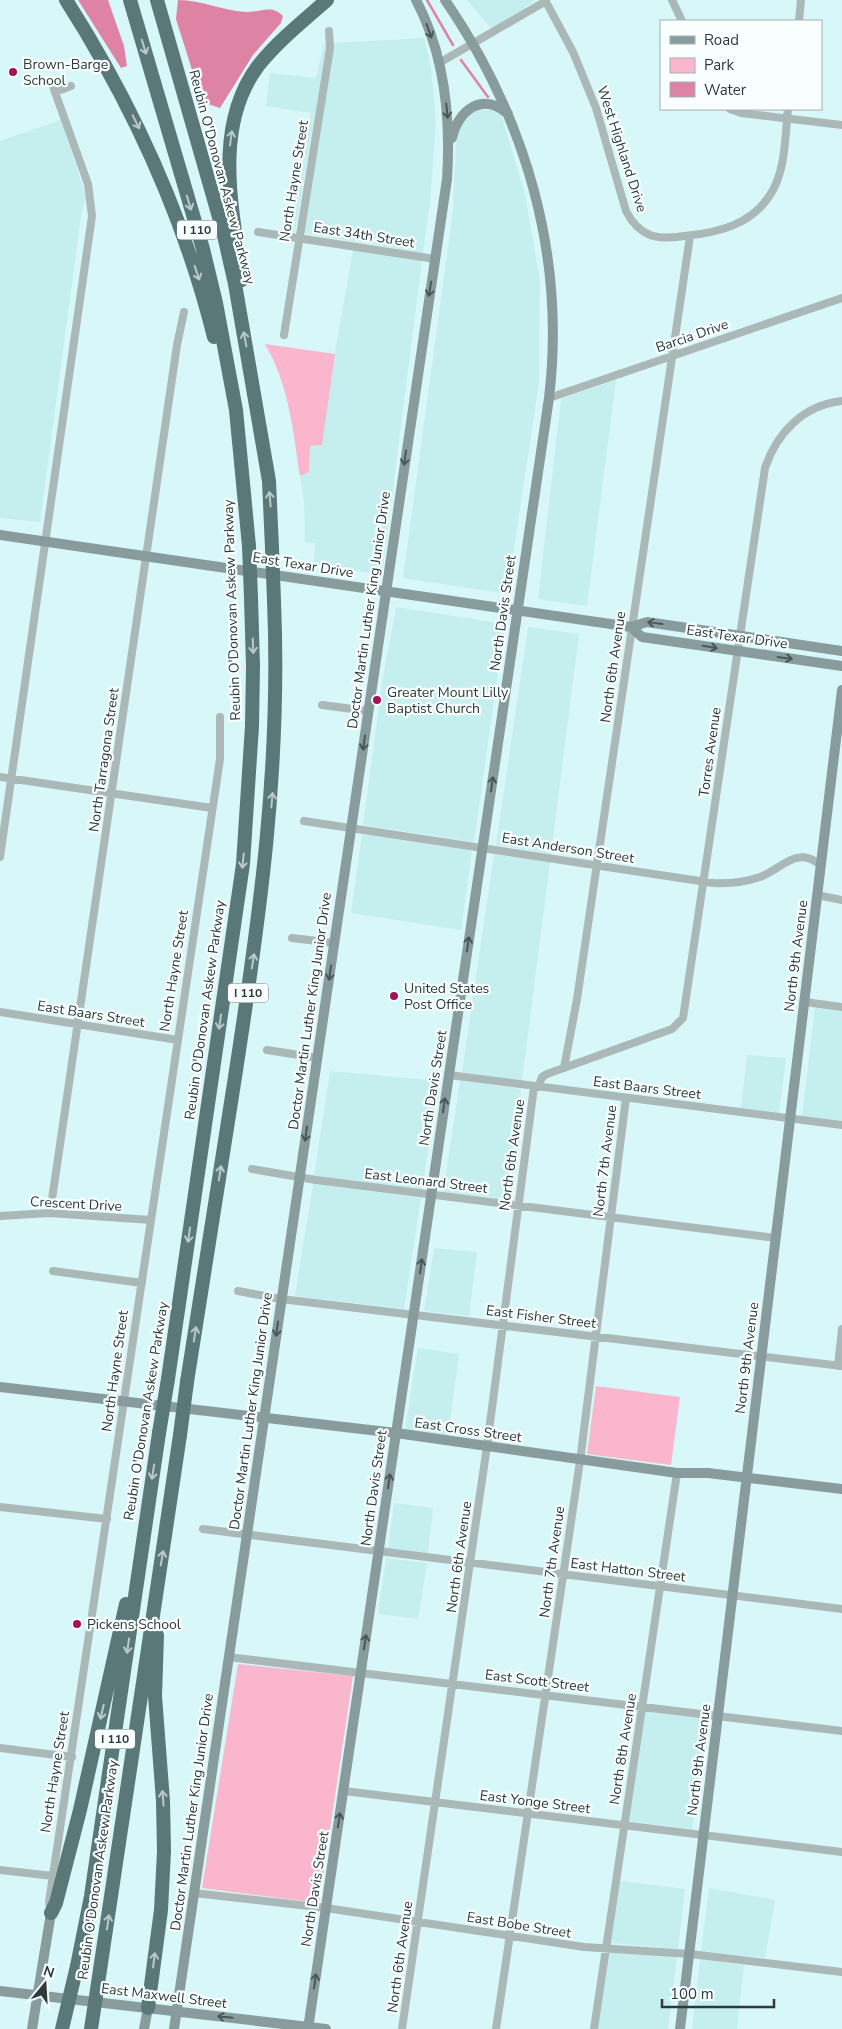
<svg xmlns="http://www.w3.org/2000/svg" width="842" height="2029" font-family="'Nunito Sans',sans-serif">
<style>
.built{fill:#c5efef}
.green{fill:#f9b6cc}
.water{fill:#df83a4}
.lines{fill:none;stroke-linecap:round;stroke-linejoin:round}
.stream{stroke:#df83a4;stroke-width:2.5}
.street{stroke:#abb8b8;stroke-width:8}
.secondary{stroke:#899c9d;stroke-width:10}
.highway{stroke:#5b7878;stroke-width:14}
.highway-bridge{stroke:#5b7878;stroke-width:14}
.oneway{stroke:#495758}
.oneway2{stroke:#bac9c9}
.poi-dot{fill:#a1125b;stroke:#f9ffff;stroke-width:2}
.labels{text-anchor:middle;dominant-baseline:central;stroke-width:4.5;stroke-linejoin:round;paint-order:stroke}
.shield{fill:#f9ffff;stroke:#6b7575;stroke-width:1}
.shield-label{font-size:12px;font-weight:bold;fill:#2e3a3a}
.poi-label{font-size:14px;fill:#2e3a3a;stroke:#f9ffff;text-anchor:start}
.street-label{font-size:14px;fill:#2e3a3a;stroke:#f9ffff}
</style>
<rect width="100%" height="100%" fill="#d8f7f8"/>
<path class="built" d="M467,0H535L519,12L491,28Z
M424,38L431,66L436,122L430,203L423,253L303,233L333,43Z
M324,43L326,48L295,232L292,231L311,113L266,106L270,73L316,78Z
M477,110H491L501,114L525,194L540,281L539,383L507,594L403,578L453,210L456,142L461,121Z
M61,120L86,197L81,217L40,522L0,518V141Z
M353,250L422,261L382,575L314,564L315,543H305L304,502L300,476L309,471L310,446L322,445L327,397Z
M616,380L587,606L538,599L561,399Z
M396,607L505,624L474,842L363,825L382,683Z
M528,627L579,634L551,854L496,845Z
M362,834L472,851L461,930L351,913Z
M494,854L550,862L522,1081L462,1072Z
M815,1008L842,1011V1121L802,1116Z
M747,1055L786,1058L779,1113L741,1108Z
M330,1071L439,1081L422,1190L314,1176Z
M460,1081L521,1089L507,1199L443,1192Z
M313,1184L421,1198L404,1309L295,1296Z
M434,1248L477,1252L469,1316L424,1311Z
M418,1348L459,1354L448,1436L405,1430Z
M394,1503L433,1508L428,1554L388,1549Z
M386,1558L427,1563L418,1619L378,1614Z
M645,1711L707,1719L692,1829L628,1821Z
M620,1881L685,1889L678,1949L611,1943Z
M709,1888L775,1900L765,1958L701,1951Z
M610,1952L677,1957L668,2029H598Z
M700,1959L744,1965L737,2029H692Z"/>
<path class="green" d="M265,344L335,354L322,445L310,446L309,472L300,476C293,430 289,385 265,344Z
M596,1386L680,1397L671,1465L587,1454Z
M238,1664L353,1676L319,1903L202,1888Z"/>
<path class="water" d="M78,0H108L124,46L127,66L121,68Z
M178,0C202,0 223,11 247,12C261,12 272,4 283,16L281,23L253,55L220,108L205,103L200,95L176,19Z"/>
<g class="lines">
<path class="stream" d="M427,0L453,45
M461,60L488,97"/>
<path class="street" d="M545,0L573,52L596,108L626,211C631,221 638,230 650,235C661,239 672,238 684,236C717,233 751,225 770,195C786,171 785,136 788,109
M672,0L682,21
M799,21L801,0
M439,63L546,1
M55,92L71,86
M730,109L741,113L842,125
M258,232L435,259
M284,335L330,48L329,31
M549,398L842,298
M322,705L368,711
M0,777L212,808
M304,821L713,883C730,884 745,882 760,877C781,869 798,845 820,865
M0,857L92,216L88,184L51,81
M817,895L842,900
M292,938L334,943
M805,1002L842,1007
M0,1012L178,1040
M267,1050L318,1058
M564,1068L577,999L690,236
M449,1075L842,1125
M538,1087L542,1077L547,1074L672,1029L683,1018L765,468C777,432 804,405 842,401
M252,1169L316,1180L776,1238
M50,1213L177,345L184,312
M0,1216L50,1213L151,1220
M53,1271L142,1283
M238,1291L281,1299L842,1366
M838,1366L842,1329
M0,1507L107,1519
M203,1529L842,1609
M228,1657L842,1731
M0,1748L72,1757
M344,1791L842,1852
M0,1870L53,1876
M194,1893L326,1908L584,1947L690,1954L842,1972
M51,1912L49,1902L220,759V717
M402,2029L487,1446L534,1087
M496,2029L580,1461L626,1098
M594,2029L677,1473"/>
<path class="secondary" d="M452,138C458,110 483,91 508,114
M0,535L631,627L647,622L842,651
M631,627L642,637L842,666
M0,1387L396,1433L677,1473H708L842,1489
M0,1991L326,2029
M32,2029L51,1913
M144,2029L148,2008
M174,2029L447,179C451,118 445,55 416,0
M308,2029L549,398C566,256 526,118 445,0
M680,2029L842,690"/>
<path class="highway" d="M66,0C133,105 184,217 214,337
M130,0L203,249L216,303L236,410L249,546
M157,0L223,231L235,284L269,481L272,548
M242,280C233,211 212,128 258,66C278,41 303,21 327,0
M168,1379L243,864L252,726L253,666L251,598
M187,1382C203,1280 219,1179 235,1077C260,915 281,766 274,601
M51,1913L56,1903L80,1810L126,1604
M77,1966L91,1896L159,1433
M100,1970L180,1435
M148,2008L161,1910L164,1851L163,1801L155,1696L157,1635"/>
<path class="highway-bridge" d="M249,546L251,598
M272,548L274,601
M159,1433L168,1379
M180,1435L187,1382
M62,2029L77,1966
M91,2029L100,1970"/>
</g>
<defs><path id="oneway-shaft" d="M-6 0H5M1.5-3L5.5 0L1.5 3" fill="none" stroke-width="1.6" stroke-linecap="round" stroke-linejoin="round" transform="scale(1.25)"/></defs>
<g class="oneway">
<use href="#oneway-shaft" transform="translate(429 31) rotate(70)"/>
<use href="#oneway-shaft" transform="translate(447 111) rotate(84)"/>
<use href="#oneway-shaft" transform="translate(430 289) rotate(99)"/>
<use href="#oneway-shaft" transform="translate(405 458) rotate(98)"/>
<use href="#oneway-shaft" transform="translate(655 623) rotate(-172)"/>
<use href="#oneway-shaft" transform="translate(710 647) rotate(9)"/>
<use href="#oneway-shaft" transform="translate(785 658) rotate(8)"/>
<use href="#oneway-shaft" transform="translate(364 743) rotate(98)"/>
<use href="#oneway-shaft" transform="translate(492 784) rotate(-82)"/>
<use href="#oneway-shaft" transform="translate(468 944) rotate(-82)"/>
<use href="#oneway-shaft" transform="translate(330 973) rotate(98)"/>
<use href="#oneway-shaft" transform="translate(444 1105) rotate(-81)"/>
<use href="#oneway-shaft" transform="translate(306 1134) rotate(98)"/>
<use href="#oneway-shaft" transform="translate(421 1266) rotate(-82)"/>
<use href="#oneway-shaft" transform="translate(277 1329) rotate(98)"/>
<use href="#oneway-shaft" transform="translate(389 1481) rotate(-82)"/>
<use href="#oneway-shaft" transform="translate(365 1642) rotate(-81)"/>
<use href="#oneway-shaft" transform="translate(339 1820) rotate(-81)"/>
<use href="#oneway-shaft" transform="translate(315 1981) rotate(-82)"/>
<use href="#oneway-shaft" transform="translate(225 2017) rotate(-174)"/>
</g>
<g class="oneway2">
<use href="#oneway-shaft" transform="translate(144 47) rotate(73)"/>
<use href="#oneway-shaft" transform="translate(136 122) rotate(63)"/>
<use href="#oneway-shaft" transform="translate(231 138) rotate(-82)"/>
<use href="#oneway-shaft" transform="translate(189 203) rotate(73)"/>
<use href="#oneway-shaft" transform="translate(197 273) rotate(72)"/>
<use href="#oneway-shaft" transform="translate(245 339) rotate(-101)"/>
<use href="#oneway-shaft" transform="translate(270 499) rotate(-95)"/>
<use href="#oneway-shaft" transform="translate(253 646) rotate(88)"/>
<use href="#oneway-shaft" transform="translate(272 800) rotate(-85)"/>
<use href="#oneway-shaft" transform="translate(243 861) rotate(96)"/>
<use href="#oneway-shaft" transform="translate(253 961) rotate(-81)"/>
<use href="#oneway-shaft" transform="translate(220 1022) rotate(98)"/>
<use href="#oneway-shaft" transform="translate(220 1173) rotate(-81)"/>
<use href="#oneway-shaft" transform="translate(189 1235) rotate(98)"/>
<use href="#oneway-shaft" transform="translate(195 1334) rotate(-81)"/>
<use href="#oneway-shaft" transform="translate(153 1472) rotate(99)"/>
<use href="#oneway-shaft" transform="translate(162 1558) rotate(-80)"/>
<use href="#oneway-shaft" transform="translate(128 1646) rotate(98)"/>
<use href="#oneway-shaft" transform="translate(102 1712) rotate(103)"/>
<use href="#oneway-shaft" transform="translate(163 1798) rotate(-94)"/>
<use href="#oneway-shaft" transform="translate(108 1922) rotate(-82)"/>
<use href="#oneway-shaft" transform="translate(154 1960) rotate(-83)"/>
</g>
<g class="poi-dot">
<circle cx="13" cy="72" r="5"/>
<circle cx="377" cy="700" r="5"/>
<circle cx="394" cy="996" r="5"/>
<circle cx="77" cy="1624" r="5"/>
</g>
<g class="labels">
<g class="shield">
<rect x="177" y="220.5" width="40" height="19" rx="4"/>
<rect x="228" y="983.5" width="40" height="19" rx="4"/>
<rect x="95" y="1729.5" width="40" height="19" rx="4"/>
</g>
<g class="shield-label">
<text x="197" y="230">I 110</text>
<text x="248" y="993">I 110</text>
<text x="115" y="1739">I 110</text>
</g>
<g class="poi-label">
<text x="23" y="64">Brown-Barge<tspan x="23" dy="16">School</tspan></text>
<text x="387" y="692">Greater Mount Lilly<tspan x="387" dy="16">Baptist Church</tspan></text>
<text x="404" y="988">United States<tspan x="404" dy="16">Post Office</tspan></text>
<text x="87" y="1624">Pickens School</text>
</g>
<g class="street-label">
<text transform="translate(622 149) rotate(72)">West Highland Drive</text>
<text transform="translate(222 177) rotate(75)">Reubin O'Donovan Askew Parkway</text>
<text transform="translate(294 181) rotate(-81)">North Hayne Street</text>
<text transform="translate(364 235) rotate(9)">East 34th Street</text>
<text transform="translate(692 336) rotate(-19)">Barcia Drive</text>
<text transform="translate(303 565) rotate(9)">East Texar Drive</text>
<text transform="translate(232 610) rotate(-92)">Reubin O'Donovan Askew Parkway</text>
<text transform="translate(369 610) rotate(-82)">Doctor Martin Luther King Junior Drive</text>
<text transform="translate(503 613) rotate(-82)">North Davis Street</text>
<text transform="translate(737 637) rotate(8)">East Texar Drive</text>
<text transform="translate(613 667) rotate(-82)">North 6th Avenue</text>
<text transform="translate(710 752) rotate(-82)">Torres Avenue</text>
<text transform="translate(104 760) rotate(-82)">North Tarragona Street</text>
<text transform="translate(568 848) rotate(9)">East Anderson Street</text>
<text transform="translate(796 956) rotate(-83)">North 9th Avenue</text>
<text transform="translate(174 971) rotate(-81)">North Hayne Street</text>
<text transform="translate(205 1010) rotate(-82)">Reubin O'Donovan Askew Parkway</text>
<text transform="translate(310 1011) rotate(-82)">Doctor Martin Luther King Junior Drive</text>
<text transform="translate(91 1014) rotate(9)">East Baars Street</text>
<text transform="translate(433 1088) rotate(-81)">North Davis Street</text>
<text transform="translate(647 1088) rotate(7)">East Baars Street</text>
<text transform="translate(512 1155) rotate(-82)">North 6th Avenue</text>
<text transform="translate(605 1161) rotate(-83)">North 7th Avenue</text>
<text transform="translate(426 1181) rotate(7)">East Leonard Street</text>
<text transform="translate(76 1204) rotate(3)">Crescent Drive</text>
<text transform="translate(541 1317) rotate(7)">East Fisher Street</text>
<text transform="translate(747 1358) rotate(-83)">North 9th Avenue</text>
<text transform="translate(115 1371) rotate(-82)">North Hayne Street</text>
<text transform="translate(146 1411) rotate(-81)">Reubin O'Donovan Askew Parkway</text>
<text transform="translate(251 1411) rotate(-82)">Doctor Martin Luther King Junior Drive</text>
<text transform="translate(468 1430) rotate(8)">East Cross Street</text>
<text transform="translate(374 1488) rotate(-82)">North Davis Street</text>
<text transform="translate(459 1557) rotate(-82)">North 6th Avenue</text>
<text transform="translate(552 1562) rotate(-82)">North 7th Avenue</text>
<text transform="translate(628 1570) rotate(7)">East Hatton Street</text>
<text transform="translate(537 1681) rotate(7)">East Scott Street</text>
<text transform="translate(623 1749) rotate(-81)">North 8th Avenue</text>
<text transform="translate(699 1760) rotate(-83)">North 9th Avenue</text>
<text transform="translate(55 1772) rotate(-81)">North Hayne Street</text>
<text transform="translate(535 1802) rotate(7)">East Yonge Street</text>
<text transform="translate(192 1812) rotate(-82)">Doctor Martin Luther King Junior Drive</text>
<text transform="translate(98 1870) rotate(-82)">Reubin O'Donovan Askew Parkway</text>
<text transform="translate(315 1889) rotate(-81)">North Davis Street</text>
<text transform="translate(519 1925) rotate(9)">East Bobe Street</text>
<text transform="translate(400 1957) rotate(-82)">North 6th Avenue</text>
<text transform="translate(164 1996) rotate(7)">East Maxwell Street</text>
</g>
</g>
<rect x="660" y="20" width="162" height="90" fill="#f9ffff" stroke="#a8b0b0"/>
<rect x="670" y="36" width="25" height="8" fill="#899c9d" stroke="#a8b0b0"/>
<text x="704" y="45" font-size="15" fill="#2e3a3a">Road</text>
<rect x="670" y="58" width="25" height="15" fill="#f9b6cc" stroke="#a8b0b0"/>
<text x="704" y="70" font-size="15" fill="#2e3a3a">Park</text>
<rect x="670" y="82" width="25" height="15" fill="#df83a4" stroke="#a8b0b0"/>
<text x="704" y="95" font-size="15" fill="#2e3a3a">Water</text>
<g transform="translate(45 1984) rotate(18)" stroke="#f9ffff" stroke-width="4" paint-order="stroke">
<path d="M0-4L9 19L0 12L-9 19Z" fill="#2e3a3a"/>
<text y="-8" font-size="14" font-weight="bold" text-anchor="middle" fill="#2e3a3a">N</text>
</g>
<path d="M662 1999v8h112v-8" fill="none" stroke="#2e3a3a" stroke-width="2.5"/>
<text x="670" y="1999" font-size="15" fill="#2e3a3a" stroke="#f9ffff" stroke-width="4" paint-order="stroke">100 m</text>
</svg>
